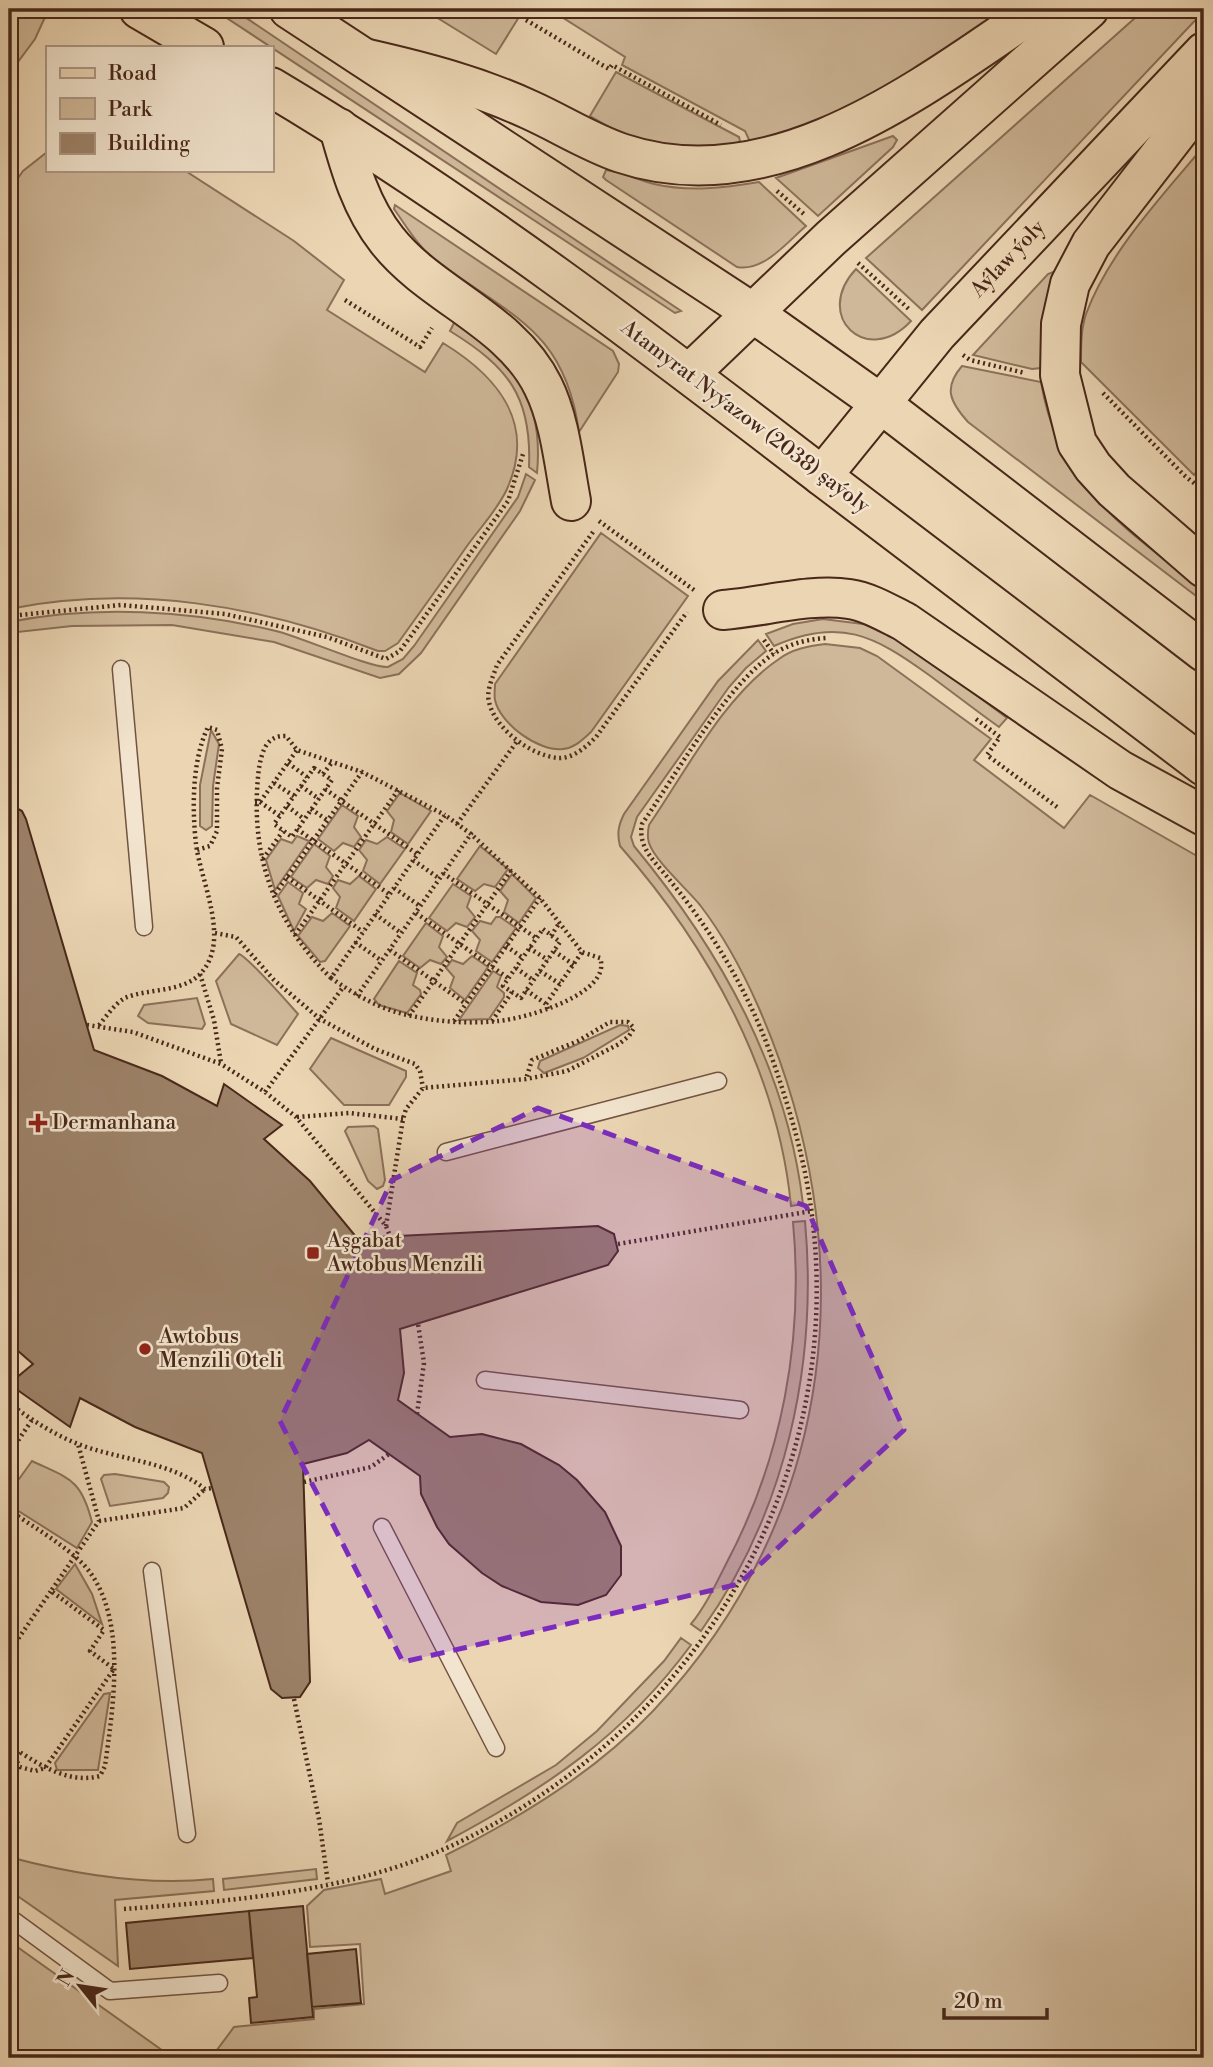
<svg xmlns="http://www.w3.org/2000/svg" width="1213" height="2067" font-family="'Libre Bodoni',serif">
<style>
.green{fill:#cfb899;stroke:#8c7059;stroke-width:2}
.building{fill:#9d8269;stroke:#492819;stroke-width:2}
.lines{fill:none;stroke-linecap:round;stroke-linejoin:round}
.lane-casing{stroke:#725340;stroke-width:19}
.primary-casing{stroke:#492819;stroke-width:42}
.highway-casing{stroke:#492819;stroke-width:42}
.path{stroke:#492819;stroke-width:4.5;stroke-dasharray:2 3.5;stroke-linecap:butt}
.lane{stroke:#f2e4ce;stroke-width:16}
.primary{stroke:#ebd5b3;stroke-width:38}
.highway{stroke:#ebd5b3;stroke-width:38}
.marked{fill:#7b2cbf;fill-opacity:0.2;stroke:#7b2cbf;stroke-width:5;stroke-dasharray:14 9;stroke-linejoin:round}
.poi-dot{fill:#8f2418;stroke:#f2e4ce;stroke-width:2.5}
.labels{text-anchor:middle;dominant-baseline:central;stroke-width:5;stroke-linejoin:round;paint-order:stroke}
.street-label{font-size:21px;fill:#492819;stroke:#f2e4ce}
.poi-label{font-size:21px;fill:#492819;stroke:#f2e4ce;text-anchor:start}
</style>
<rect width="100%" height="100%" fill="#ebd5b3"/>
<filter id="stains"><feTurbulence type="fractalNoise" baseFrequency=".00286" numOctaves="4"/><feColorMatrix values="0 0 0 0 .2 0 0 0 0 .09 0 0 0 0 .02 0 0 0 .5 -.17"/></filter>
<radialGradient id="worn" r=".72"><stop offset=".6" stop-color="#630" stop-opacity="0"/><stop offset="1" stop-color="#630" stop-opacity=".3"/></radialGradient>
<path class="green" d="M9,9H42L46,15L35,39L9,74Z
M213,9H233L681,311L675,313Z
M423,9H524L496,54Z
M549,9H1004L935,60L849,109L751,144L745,131L622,65L625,57Z
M1145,9L1204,11L922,310L866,258Z
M616,72L739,137L741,146L660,147L616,131L590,116Z
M893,136L897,140L893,147L818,216L776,178Z
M1204,146V470L1200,467L1194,475L1081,362C1081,346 1081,329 1086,314C1109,252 1162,196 1204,146Z
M47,152V170H184L294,241L344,280L327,310L425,372L443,343C497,376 537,422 507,489C498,509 480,528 467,546C444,579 421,611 398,643L385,651H378C261,605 133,584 9,609V191L23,171Z
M606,170C623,172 638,180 654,184C689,192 724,188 759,182L806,226C787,242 764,272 737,267L606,180L603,177Z
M395,205L613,351L619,364L618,372L579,432C564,323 503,315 430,255C416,244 405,224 394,209Z
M856,269L911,321C867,368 812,316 856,269Z
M1056,271L1041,325V368L1032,369L973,355L1048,274Z
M455,321C515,360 544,399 537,473L529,467C532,396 508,367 450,331Z
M962,366L1041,382C1059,490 1126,528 1204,590V602L968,422C950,402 943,388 962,366Z
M526,474L535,480L520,511L421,653L399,674L380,678L274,642L172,625L72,626L9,633V622C95,605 190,610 276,631C301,637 370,668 388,667L403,659L414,646L518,497Z
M601,533L688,596L591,732C583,739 575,748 563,749C539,752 500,724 495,700C494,696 495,688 495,684Z
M823,619L871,625L912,647L1007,718L999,727C975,710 952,692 929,675C874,635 839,617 774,646L766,634L793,624Z
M758,640L766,651L746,668L729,687L637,817L631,837L634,846C720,950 787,1068 803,1204L791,1206C778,1071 708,946 620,846C617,834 618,826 624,814L718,681Z
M825,644L860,648L877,656L991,739L974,760L1064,828L1090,795L1204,860V2058H211L234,2027L314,2019V2009L364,2004L360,1944L310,1947L307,1906L324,1890L381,1879L385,1894L451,1871L446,1855C521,1817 595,1772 653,1711C839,1514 865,1250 758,1006C743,972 723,935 700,905C687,889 655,861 649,843C647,837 648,830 649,825C686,771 725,695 779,659C792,649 809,646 825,644Z
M211,730L219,744L213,786L212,826L206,830L200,826V785Z
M400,793L431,811L408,844L391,832L394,820L387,811Z
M342,805L358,816L354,827L361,837L354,847L343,843L334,851L318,839Z
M297,836L309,841L275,890L266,860L281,839L292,843Z
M387,837L405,849L380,884L363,871L367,860L359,850L366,840L377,844Z
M314,844L330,856L326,867L333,876L328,884L316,880L307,888L291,877Z
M480,846L508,869L495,887L484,884L475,891L457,879Z
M512,874L536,898L519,923L504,912L508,900L500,891Z
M359,876L376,889L354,921L336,908L340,897L333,888L338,880L350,884Z
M288,882L303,893L299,904L306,909L294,931L278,896Z
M453,884L471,896L467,907L475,917L467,927L456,923L447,931L429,918Z
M332,913L350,926L325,961L320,962L298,936L312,917L323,921Z
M496,917H500L516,928L492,962L476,951L480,940L472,931L480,921L491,924Z
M426,923L443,936L439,947L447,957L441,964L430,960L420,968L403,956Z
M239,954C247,956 289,1004 298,1014L277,1045L231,1024L216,981Z
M472,956L488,967L465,1000L450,988L454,977L446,968L452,960L463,964Z
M399,961L417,973L413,985L420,990L421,994L407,1013L379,1005L374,999Z
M493,971L501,976L497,987L504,993V997L489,1019L459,1020Z
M197,998L205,1024L202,1029L148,1023L138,1016L144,1005Z
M620,1025L628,1026L629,1030L583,1058L544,1073L538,1068L540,1061Z
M331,1038L406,1071V1077L389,1105H344L310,1069Z
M374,1126L378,1129L385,1180L383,1186L377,1189L368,1181L345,1131L348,1127Z
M805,1221C818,1365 786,1512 701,1631L691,1624C705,1607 716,1584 726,1564C782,1459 804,1340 793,1222Z
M32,1461C70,1479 81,1479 92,1522L77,1548L9,1505V1493Z
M115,1474L164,1482L169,1487L168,1493L163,1498L110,1506L101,1479L104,1475Z
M75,1564L92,1594L102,1624L56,1589Z
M681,1638L691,1645C624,1736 545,1789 447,1841L457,1823L556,1765L597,1731L664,1661Z
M110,1693L98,1770H57L55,1763L104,1694Z
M9,1857C73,1874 146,1886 213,1879L214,1891L115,1900L118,1966L9,1890Z
M316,1869L317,1879L224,1890L223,1879Z
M9,1941L173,2058H9Z"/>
<path class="building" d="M9,804L22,811L26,819L94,1050L162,1076L217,1106L224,1084L282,1125L264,1139L310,1181L357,1238L598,1226L614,1234L618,1251L608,1265L400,1329L404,1373L398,1400L450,1437L482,1434L521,1444L559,1465L577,1480L605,1512L621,1546V1575L606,1595L578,1605L541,1602L502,1586L482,1573L449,1544L437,1527L421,1494L420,1476L369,1440L347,1453L303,1464L310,1682L300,1697L282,1698L271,1689L202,1453L135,1427L80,1398L70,1427L9,1384L33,1364L9,1343Z
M303,1906L313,2017L251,2023L249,1998L257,1997L249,1911Z
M249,1911L253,1958L130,1969L126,1923Z
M356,1949L361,2003L312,2007L307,1954Z"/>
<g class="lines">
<g class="lane-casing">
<path id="lane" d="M121,669L144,927
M446,1152L718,1081
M485,1380L740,1410
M382,1527L496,1748
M152,1571L187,1834
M9,1917L110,1991L219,1983"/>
</g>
<g class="primary-casing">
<path id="primary" d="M880,403L1204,652
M822,476L1204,766
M723,610C763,607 811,593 849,599C869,602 887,613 905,622L1120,770L1204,816"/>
</g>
<g class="highway-casing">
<g id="highway">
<path d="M139,9L204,47"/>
<path d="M289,9L753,313L880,403"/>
<path d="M368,59C425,72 478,86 530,110C561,124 589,142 621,153C773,204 920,89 1038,9"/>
<path id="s1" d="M271,87C464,202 644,339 822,476L937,334L1204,52"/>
<path d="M1204,98L1091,244L1070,284L1061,324L1060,375L1077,443L1093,467L1114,490L1204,568"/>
<path d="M339,128C350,168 361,207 387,240C431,296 511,320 543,386C560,420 564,464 571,501"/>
<path d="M689,374L831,238L1089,9"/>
</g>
</g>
<path class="path" d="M526,20L609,69L612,65L721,125
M777,191L805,215
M858,263L911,311
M345,300L420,347L432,328
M963,355L970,360L1025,373
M1103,393L1185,476L1204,491
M599,521L694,590
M593,532L497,665C493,677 486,690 489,702C495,729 531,756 559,758C574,758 586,747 596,737L687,612
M9,616L121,605L225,614L327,637L386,659L400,651L508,501L523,454
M764,640L774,654
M976,719L1000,737L987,755L1057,807
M288,763L307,777
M314,768L332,780L292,837L274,824Z
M323,774L333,761
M274,783L294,796
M301,786L319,799
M325,789L417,854
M255,802H260L297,750
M260,802L280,816
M287,806L304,819
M311,809L327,820
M457,824L518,740
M297,829L389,894
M263,859L283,831
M413,860L440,879
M443,873L536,938
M287,877L363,932
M394,888L420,906
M275,894L362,772
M416,913L508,978
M375,914L401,933
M543,929L560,942L521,998L503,986Z
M215,933L236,937L274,980L320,1019L375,1049L415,1064L420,1071L423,1088
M295,935L399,789
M551,936L560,922
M355,942L382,961
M506,946L523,958
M529,948L548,960
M390,950L466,1004
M554,951L574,965
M516,968L533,980
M540,971L560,984
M200,974L214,1020L221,1063
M331,978C271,919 249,850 259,768C262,752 266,735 286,736L297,750L362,772L445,815
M526,990L546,1004
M357,996L471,834L445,815L331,978C357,996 381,1010 412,1016C439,1022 470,1024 498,1021C524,1019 613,994 600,958L582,952L540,898L471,834
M548,1009L546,1004L582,952
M409,1016L512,869
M454,1021L540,898
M492,1021L512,992
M87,1025L133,1032L221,1064L265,1092L296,1117L386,1226L390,1236
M99,1025C106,1017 115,1003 125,998C148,988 183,993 201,973C231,940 201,883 196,844C192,808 192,760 208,727L217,730L222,749L217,788V831L210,846L197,850
M265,1092L344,986
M297,1117L349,1113L403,1119
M386,1226L403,1119L406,1109L423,1088L526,1079L567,1071L619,1044L629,1036L634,1028L628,1022H610L578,1041L532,1060L526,1079
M618,1244L812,1211
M9,1403C30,1419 53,1434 78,1444C119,1460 170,1461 205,1489L213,1488
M417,1414L424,1363L418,1324
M9,1454L32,1420
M304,1482L371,1467L389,1454
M9,1510C33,1527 62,1543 83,1564C129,1613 113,1707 105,1766L100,1776C69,1784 42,1766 18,1751L16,1760L20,1767L35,1771L45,1768L114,1669L90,1651L104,1630L51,1591L99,1521L78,1444
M99,1521L184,1508L205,1489
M9,1652L51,1591
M294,1699L319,1819L328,1883
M124,1909C233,1901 350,1892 451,1846C694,1733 849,1479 811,1208C804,1156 789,1107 772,1058C750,995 714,934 672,883C658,864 637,849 642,824C675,776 728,682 775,653C791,643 809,639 827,638"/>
<use href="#lane" class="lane"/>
<use href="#primary" class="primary"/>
<use href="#highway" class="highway"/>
</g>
<path class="marked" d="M538,1108L806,1206L904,1430L739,1584L403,1662L280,1421L392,1180Z"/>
<g class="poi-dot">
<path d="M34.5 1112.5h7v7h7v7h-7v7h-7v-7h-7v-7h7z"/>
<rect x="306" y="1246" width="14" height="14" rx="3.5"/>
<circle cx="145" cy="1349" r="7"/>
</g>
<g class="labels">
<g class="street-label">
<text stroke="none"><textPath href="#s1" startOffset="961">Aýlaw ýoly</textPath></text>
<text transform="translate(745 417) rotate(37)">Atamyrat Nyýazow (2038) şaýoly</text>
</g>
<g class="poi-label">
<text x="52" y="1123">Dermanhana</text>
<text x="327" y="1241">Aşgabat<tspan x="327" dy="24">Awtobus Menzili</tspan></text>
<text x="159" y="1337">Awtobus<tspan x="159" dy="24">Menzili Oteli</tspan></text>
</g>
</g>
<rect width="1213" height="2067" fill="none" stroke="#ebd5b3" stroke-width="35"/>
<rect x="10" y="10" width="1192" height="2046" fill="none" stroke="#492819" stroke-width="3.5"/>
<rect x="18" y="18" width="1178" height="2032" fill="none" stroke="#492819" stroke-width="2"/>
<rect x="46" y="46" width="228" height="126" fill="#f2e4ce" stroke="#ae9986" stroke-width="2"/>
<rect x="60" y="68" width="35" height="10" fill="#ebd5b3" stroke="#ae9986" stroke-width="2"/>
<text x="108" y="80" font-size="21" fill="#492819">Road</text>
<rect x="60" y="98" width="35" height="21" fill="#cfb899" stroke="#ae9986" stroke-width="2"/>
<text x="108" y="116" font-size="21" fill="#492819">Park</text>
<rect x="60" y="133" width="35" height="21" fill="#9d8269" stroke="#ae9986" stroke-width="2"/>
<text x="108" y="150" font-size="21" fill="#492819">Building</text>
<g transform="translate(80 1986) rotate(300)" stroke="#f2e4ce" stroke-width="5" paint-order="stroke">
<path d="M0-5L12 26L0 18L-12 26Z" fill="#492819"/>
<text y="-10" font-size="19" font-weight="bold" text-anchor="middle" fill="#492819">N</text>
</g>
<path d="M944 2008v10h103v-10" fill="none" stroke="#492819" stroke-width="3.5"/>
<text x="954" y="2008" font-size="21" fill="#492819" stroke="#f2e4ce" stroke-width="5" paint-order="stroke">20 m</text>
<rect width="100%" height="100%" filter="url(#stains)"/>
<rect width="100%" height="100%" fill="url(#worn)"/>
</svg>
